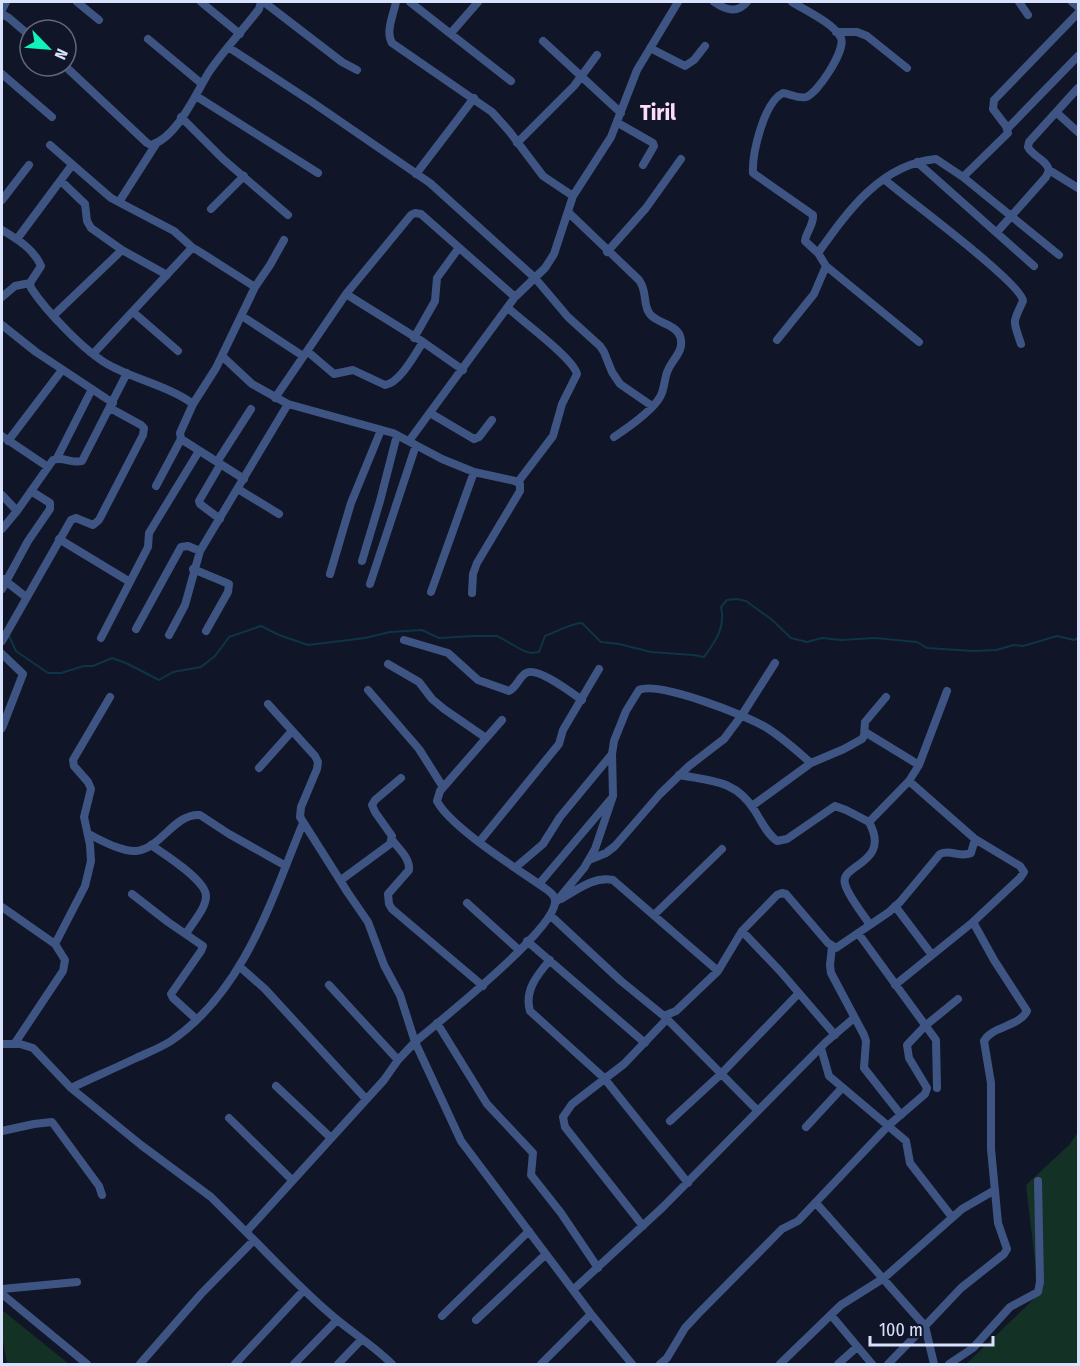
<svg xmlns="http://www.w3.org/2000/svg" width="1080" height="1366" font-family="'Fira Sans Condensed',sans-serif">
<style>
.green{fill:#143126}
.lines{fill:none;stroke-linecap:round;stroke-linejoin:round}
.stream{stroke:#0d3545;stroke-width:2}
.street{stroke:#3e5584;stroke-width:8}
.labels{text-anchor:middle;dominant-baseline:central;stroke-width:5;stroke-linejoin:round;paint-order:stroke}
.district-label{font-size:22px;font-weight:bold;fill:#fddbfd;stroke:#111528}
</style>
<rect width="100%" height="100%" fill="#111528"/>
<path class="green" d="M1078,1132V1364H966L1039,1294L1026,1185L1070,1144Z
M2,1310L69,1364H7L2,1335Z"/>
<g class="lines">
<path class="stream" d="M9,636L16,651L48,673H61L84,666H93L112,658L126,663L159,680L173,672L201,667L215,656L229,637L261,626L279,635L308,645L365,638L390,632L422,630L439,638L475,636H497L524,651L531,653L539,652L545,636C557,632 570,623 582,623L601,642L619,644L651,652L693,655L704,657C715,642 726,627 721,607L727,600L737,599L746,601L771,619L791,638L807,642L822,638L841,640L875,638L917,642L927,648L973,651L996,650L1014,645L1023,646L1057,636L1074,640L1078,638"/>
<path class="street" d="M77,2L99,20
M201,2L240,34
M264,2L342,62L357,70
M396,2C394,13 385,32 392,43L492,112L509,131L543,176L573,196
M410,2L511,81
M714,2C726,10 737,14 747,2
M1019,2L1028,15
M1072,2L1078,7
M2,10L6,2
M2,14L9,18L30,36
M836,32H857L867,36L907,68
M451,33L478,2
M148,39L202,84
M543,41L621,113
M228,47L312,102L430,183L535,278L568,317L600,346L604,352L612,372L620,384L652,406
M650,48L685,66L694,60L705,46
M65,66L147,143L151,145C177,138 196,93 209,72C224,50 243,30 259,9L261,2
M2,74L52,117
M196,96L318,173
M1056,112L1078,132
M181,117L223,159L288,215
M618,123L653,143L654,146L643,165
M1007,129L1078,56
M517,143L574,86L597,55
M50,145L111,198L174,231L193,248
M917,162L1034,266
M1049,170L1078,188
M416,174L474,98
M963,177L1008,133L1006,126L993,109L994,100L1078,13
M884,179C904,197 1022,283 1023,301C1012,324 1013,320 1021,344
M61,181L85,204L87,221L91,228L122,250L167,275
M2,200L29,165
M119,202L156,144
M211,209L244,176
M568,212L639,280C647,291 643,300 648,311C653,323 675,323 680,336C685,351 673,358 668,370C664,378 665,389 660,397C652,411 629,427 614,437
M2,230C17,239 34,249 41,266L30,283L31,288C46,311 85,352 109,365C134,379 171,387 193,404L180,433L181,439L244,479
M997,232L1046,177L1049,170C1046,159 1033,157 1028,147L1029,142L1078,88
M17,239L72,165
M607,252L646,208L681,159
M818,253C848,211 881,164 936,159L963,177L1059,255
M826,266L919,342
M255,287L270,265L284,240
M346,294L423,342L463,370
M2,297L15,286L30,283
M508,308C522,321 573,358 577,374L562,404L553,436L518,482
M133,312L178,351
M54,315L122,250
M242,316L303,356
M2,325L36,352L113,403
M414,338L435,301L437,278L458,249
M777,340L814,294L826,266L818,253L805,241C806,232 814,225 813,215L753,173C752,153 764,102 783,93C790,94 799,99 806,97C818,93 846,50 841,38C835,24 805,10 792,2
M307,351L334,374L353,370L385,385C400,383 415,354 423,342
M93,354L189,251L193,248L197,250L255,287L216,368L193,404
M222,356L252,384L288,404L393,433L442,459L474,472L515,481L520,484V491L477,563L473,574L472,593
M275,398L346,294L411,215L415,213L421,214L515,297
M430,413L474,439L479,437L492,420
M2,436L48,467
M8,441L62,370
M409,441L515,297L545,268L554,254L573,196L611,137L637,70L678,2
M57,458L92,389
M217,462L251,409
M156,486L181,439
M238,489L279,514
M2,495L17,511
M220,519L200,504L199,501L220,465
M2,529L17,511L53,460C63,456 72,464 82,461L127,373
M59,539L130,582
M362,561L380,501L397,435
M193,569L229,584L228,592L206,631
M330,574L351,503L381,430
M3,579L26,597
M370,584L416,445
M2,589L28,541L50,509V503L31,491
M431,592L474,472
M136,629L181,547L188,546L200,551
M169,635L185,605L200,551L288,404
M101,638L148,547L149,533L199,451
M404,640L448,653L478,680L509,691C517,687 519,677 526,673C537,666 572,693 582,700
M2,641L71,520L76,518L93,525L99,520L143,435L144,428L141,425L110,408
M2,654L23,674L2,728
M388,664L419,682L432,699L444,709L486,738
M368,690L419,749L443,787
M268,704L315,756L318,762L317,769L301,807L300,817L348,893L368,922L384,965L400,995L415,1042C441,1020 552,932 555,903C556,896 551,893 546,889C519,870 450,827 437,801L440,791L502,720
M865,732L919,765
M259,768L292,731
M679,775C712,781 736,780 755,811C761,821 767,834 777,841L787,839L835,806L846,810L869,822L909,781L919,765L947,691
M752,806L811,763L844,749L862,739L864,736L865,722L886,697
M869,822C892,864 839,864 845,884C848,896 863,914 870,925
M88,834C101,840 121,852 136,851C161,849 174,813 200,815L229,834L286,866
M392,840C399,849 410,858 409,870L388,894L389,904L392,909L483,986
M480,841L559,744L563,730L599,669
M151,845C164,854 206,880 206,896C206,909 192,923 186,934
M589,860L606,853L615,846L660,794L689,766L724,739L742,715L775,663
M516,867L543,844L560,817L612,754
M341,880L390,844L392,836L375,812L372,805L375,800L401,778
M539,884L611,799
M132,894L168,922L203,946L201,951L171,994L173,998L196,1019
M561,899C577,890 594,876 613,880L718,971
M556,902L584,868L595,849L613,796L612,754L614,741L626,711L639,690C659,681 748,716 767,728C783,738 797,751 811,763
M467,903L519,950
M895,906L932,955
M2,907L55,944L65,960L63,971L15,1043
M550,915L621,981L664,1016L676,1011L718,971L742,931L777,895L782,893L786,894L828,943L836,948L889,912L900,902L940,854C950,849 960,858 971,853L975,839
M654,915L722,849
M742,931L780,971L835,1035
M858,933L936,1040L937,1088
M527,941L645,1043
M55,944L85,886L91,861L90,845L84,817L91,789L88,782L74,766L73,760L110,697
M832,947L830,965L831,973L864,1035L866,1041L864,1068L901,1115
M550,960C537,975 524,991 530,1011L604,1078L688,1183
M239,966L265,989L366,1099
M329,985L398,1060
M895,985L973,922L1020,878L1024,872L1020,866L975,839L909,781
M664,1016L758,1111
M437,1023L487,1104L533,1153L531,1175L561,1213L598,1268
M2,1044H20L33,1048L71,1088L141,1145L211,1197L246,1232
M821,1048L829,1076L906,1141L910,1163L952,1217
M276,1086L331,1138
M71,1088C92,1078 113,1069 134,1059C147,1053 160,1048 171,1041C244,991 271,901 303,823
M229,1118L292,1180
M670,1121L721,1074L799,993
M806,1127L842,1088
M2,1131L34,1124L52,1122L99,1186L102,1195
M816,1203L925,1326L888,1364
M643,1226L565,1127L563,1117L572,1104L624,1064L667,1019
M2,1289L77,1282
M573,1290L663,1207L826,1042L854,1018
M2,1294L87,1364
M831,1315L872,1364
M442,1316L529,1231
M476,1320L546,1254
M140,1364L201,1294L254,1240
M235,1364L304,1290
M294,1364L337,1320
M338,1364L362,1339
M392,1364C372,1344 349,1331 328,1312C299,1287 273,1259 246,1232L384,1080L398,1060L415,1042L461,1141L591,1314L632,1364
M541,1364L591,1314
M660,1364L667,1358L685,1328L698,1314L782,1229L798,1221L889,1125L925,1094L927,1088L909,1058L907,1045L925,1026L958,999
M780,1364L841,1305L884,1278L962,1209L995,1190
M838,1364L857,1347
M934,1364L925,1326L961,1288L1004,1254L1007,1249L998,1223L991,1149V1083L984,1041C992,1026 1019,1027 1027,1011L994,960L973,922
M949,1364L973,1348L1010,1307L1038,1292L1040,1282L1038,1181"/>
</g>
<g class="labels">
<g class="district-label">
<text x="658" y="112">Tiril</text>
</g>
</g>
<rect width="1080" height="1366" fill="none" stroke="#d9e2fd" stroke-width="6"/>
<g transform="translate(48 48) rotate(115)"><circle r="28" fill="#111528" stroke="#61677d" stroke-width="1.5"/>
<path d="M0-4.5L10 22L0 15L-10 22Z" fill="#0ef4ba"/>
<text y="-9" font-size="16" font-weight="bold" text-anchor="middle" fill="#d9e2fd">N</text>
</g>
<path d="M870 1336v9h123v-9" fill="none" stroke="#d9e2fd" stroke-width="3"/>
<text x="879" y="1336" font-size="18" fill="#d9e2fd" stroke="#111528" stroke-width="4.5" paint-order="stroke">100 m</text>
</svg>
